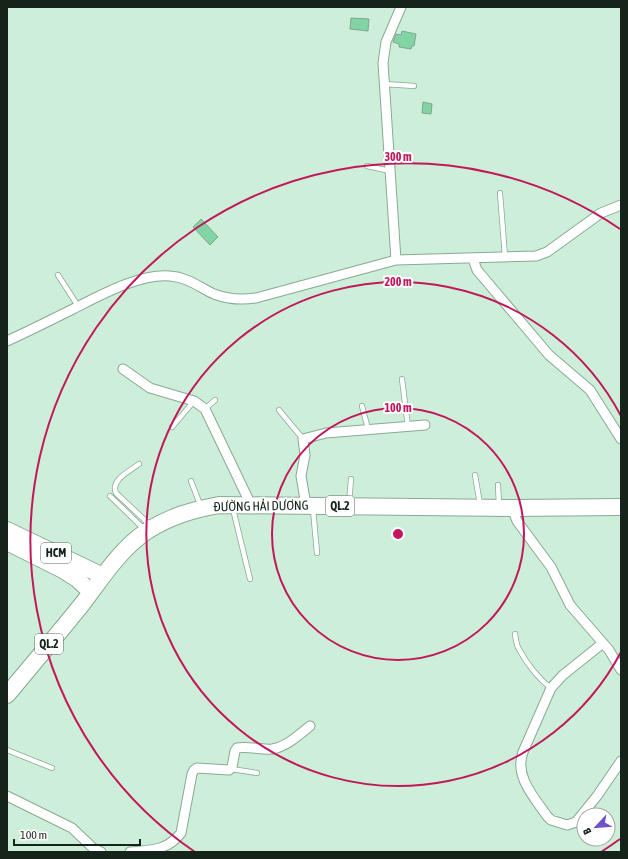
<svg xmlns="http://www.w3.org/2000/svg" width="628" height="859" font-family="'Asap Condensed',sans-serif">
<style>
.building{fill:#81d4a3;stroke:#84a48f}
.lines{fill:none;stroke-linecap:round;stroke-linejoin:round}
.lane-casing{stroke:#89a994;stroke-width:6}
.street-casing{stroke:#89a994;stroke-width:11}
.highway-casing{stroke:#89a994;stroke-width:18}
.lane{stroke:#fff;stroke-width:4.5}
.street{stroke:#fff;stroke-width:9}
.highway{stroke:#fff;stroke-width:16}
.ring{fill:none;stroke:#c2185b;stroke-width:2}
.labels{text-anchor:middle;dominant-baseline:central;stroke-width:4;stroke-linejoin:round;paint-order:stroke}
.shield{fill:#fff;stroke:#5c655f;stroke-width:1}
.shield-label{font-size:12px;font-weight:bold;fill:#16231b}
.street-label{font-size:13px;fill:#16231b;stroke:#fff}
.centre{fill:#c2185b;stroke:#fff;stroke-width:2}
.ring-label{font-size:12px;text-anchor:middle;font-weight:bold;fill:#c2185b;stroke:#fff;stroke-width:4;stroke-linejoin:round;paint-order:stroke}
</style>
<rect width="100%" height="100%" fill="#cdefd9"/>
<path class="building" d="M351,18L369,19L368,31L350,29Z
M402,31L416,34L414,46H412L411,49L399,47V44L393,42L396,34L401,35Z
M423,102L432,104L431,114L422,113Z
M201,219L218,237L210,245L193,227Z"/>
<g class="lines">
<g class="lane-casing">
<path id="lane" d="M385,84L414,86
M367,166L390,171
M500,193L505,257
M58,275L78,306
M402,379L408,427
M362,406L368,429
M205,409L215,400
M279,410L303,439
M172,427L194,401
M139,464C130,471 110,480 116,493L150,525
M475,475L480,504
M191,481L201,507
M498,485L499,505
M110,496L144,529
M349,504L351,479
M233,509L250,579
M313,509L317,553
M515,634C516,639 516,645 519,649C526,663 539,679 551,688
M7,750L52,768
M231,769L257,773"/>
</g>
<g class="street-casing">
<path id="street" d="M473,259L477,270L549,355L590,390L621,439
M396,260L383,63L386,42L401,7
M7,341C29,331 51,320 73,309C99,296 140,273 170,276C187,277 199,287 214,294C227,299 243,300 256,298L396,260L536,256L547,252L601,213L621,205
M123,369L150,388L194,401L205,409L251,505
M306,505L301,476L305,455L303,439L326,433L425,425
M512,508L517,521L551,567L570,605L609,650L621,670
M603,643L563,675L551,688L523,752C514,776 534,797 547,816L551,820L567,825L576,822L597,796L621,761
M7,796L72,828L93,848L101,852
M130,852C151,850 167,851 181,833L192,774L194,770L197,768L229,770L232,767L235,751L237,748C248,746 260,750 272,749C286,747 299,735 310,726"/>
</g>
<g class="highway-casing">
<path id="highway" d="M7,530L103,576
M7,542L63,570L77,579L91,592
M7,695C32,665 58,634 83,603C102,578 120,549 147,531C171,516 192,510 219,505L512,508L621,507"/>
</g>
<use href="#lane" class="lane"/>
<use href="#street" class="street"/>
<use href="#highway" class="highway"/>
</g>
<g class="ring">
<circle cx="398" cy="534" r="126"/>
<path d="M621 652A252 252 0 1 1 621 416"/>
<path d="M620 839A377 377 0 0 1 601 852M195 852A377 377 0 1 1 620 229"/>
</g>
<g class="labels">
<g class="shield">
<rect x="326" y="496" width="28" height="20" rx="3"/>
<rect x="41" y="543" width="30" height="20" rx="3"/>
<rect x="35" y="634" width="28" height="20" rx="3"/>
</g>
<g class="shield-label">
<text x="340" y="506">QL.2</text>
<text x="56" y="553">HCM</text>
<text x="49" y="644">QL.2</text>
</g>
<g class="street-label">
<text transform="translate(261 506) rotate(-1)">ĐƯỜNG HẢI DƯƠNG</text>
</g>
</g>
<circle cx="398" cy="534" r="6" class="centre"/>
<g class="ring-label">
<text x="398" y="161">300 m</text>
<text x="398" y="286">200 m</text>
<text x="398" y="412">100 m</text>
</g>
<rect width="628" height="859" fill="none" stroke="#16231b" stroke-width="16"/>
<g transform="translate(596 827) rotate(244)"><circle r="19" fill="#ffffff" stroke="#a2a7a4"/>
<path d="M0-3L7 15L0 10L-7 15Z" fill="#6f51ca"/>
<text y="-6" font-size="11" font-weight="bold" text-anchor="middle" fill="#16231b">B</text>
</g>
<path d="M14 839v6h126v-6" fill="none" stroke="#16231b" stroke-width="2"/>
<text x="20" y="839" font-size="12" fill="#16231b" stroke="#ffffff" stroke-width="3" paint-order="stroke">100 m</text>
</svg>
